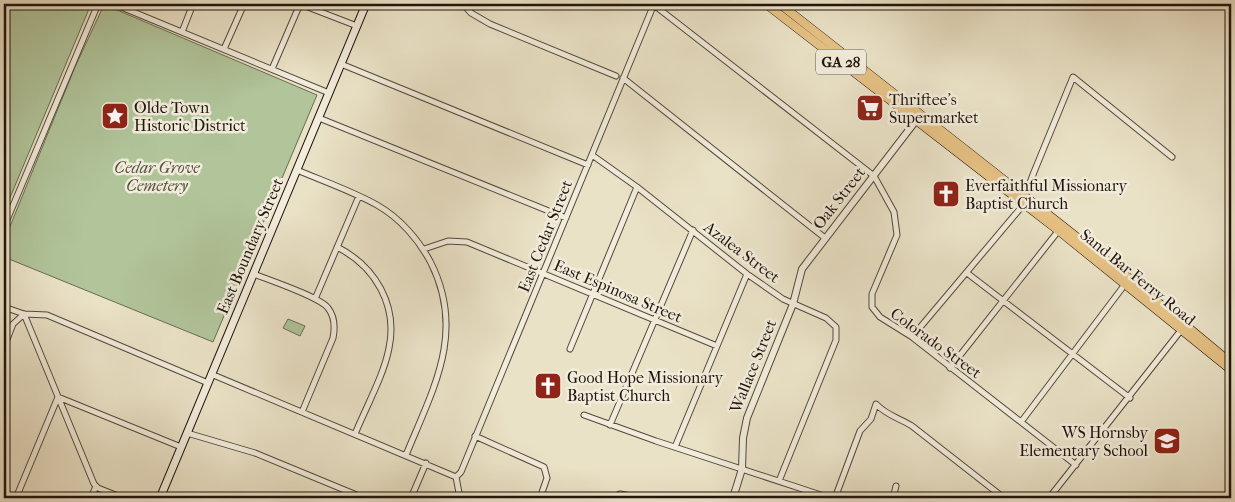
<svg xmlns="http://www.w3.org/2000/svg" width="1235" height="502" font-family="'IM FELL French Canon',serif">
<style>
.green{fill:#b1c49a;stroke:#686c53}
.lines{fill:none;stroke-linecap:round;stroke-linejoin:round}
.minor-casing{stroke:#52483b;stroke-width:7}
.tertiary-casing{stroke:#52483b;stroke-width:8}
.secondary-casing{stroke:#20140c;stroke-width:9}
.primary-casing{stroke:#20140c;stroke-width:9}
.minor{stroke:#f1ecdb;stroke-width:5}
.tertiary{stroke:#f1ecdb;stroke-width:6}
.secondary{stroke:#f1ecdb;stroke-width:7}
.primary{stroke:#e5c184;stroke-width:8}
.labels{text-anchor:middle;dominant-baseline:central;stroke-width:5;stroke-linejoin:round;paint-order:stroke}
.shield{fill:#f1ecdb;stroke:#5f554a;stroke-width:1}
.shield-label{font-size:15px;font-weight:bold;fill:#20140c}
.poi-label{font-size:16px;fill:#20140c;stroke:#f1ecdb;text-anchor:start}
.park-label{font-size:16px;font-style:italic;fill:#53523e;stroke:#f1ecdb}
.street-label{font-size:16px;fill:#20140c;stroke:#f1ecdb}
</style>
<rect width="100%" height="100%" fill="#eae2c7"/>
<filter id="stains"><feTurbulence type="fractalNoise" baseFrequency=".004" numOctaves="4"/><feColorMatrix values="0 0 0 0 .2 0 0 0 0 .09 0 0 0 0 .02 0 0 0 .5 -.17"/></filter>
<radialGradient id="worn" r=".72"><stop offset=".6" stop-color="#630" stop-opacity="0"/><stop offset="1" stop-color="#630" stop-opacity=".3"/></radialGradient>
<path class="green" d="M4,4H91L4,212Z
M103,7H110L317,95L213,342L4,257V241L75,67Z
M288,319L305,326L300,336L283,328Z"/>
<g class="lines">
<g class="minor-casing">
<path id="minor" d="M114,4L329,93
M300,4L357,26
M463,4L471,13L490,24L616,76
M654,5L874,176L894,212L897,235L872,294V307L880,317L912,337L1076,465
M182,32L193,4
M224,49L244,4
M341,64L588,165
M272,69L300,4
M623,78L825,238
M319,118L566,218
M592,155L637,187L747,274L783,299L826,318L836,327V340L779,481
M297,170C323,181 352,191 377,205C400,218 419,240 431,263C466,333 433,389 406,455
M4,227L98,4
M337,247C375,266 398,305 389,348C384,375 366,407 355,434
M424,249L448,241L467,242L717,346
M967,273L1130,398
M254,274C269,280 320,297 328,308C335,317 335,328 333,338L302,412
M315,299L359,196
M4,307L24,314L47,315L208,383
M912,337L1024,204L1025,196L1034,172L1073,77L1172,157
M4,347L13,324L24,314L94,484L98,488L123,498
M570,349L637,187
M950,368L1059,230
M211,374L456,477
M584,415L656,441L830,498
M1021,422L1126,283
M610,425L693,230
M187,433L255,453L364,498
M475,436L544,467L547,478L540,498
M675,447L747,274
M456,477L461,472L654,4
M456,477L460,498
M16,498L58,397L181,447
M91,498L96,486
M411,498L426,463
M611,498L620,494L643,498
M835,498L860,431L871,419L876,404C886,415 899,418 912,426L1004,498
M893,498L896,486
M1049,498L1182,329"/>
</g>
<g class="tertiary-casing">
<path id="tertiary" d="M733,498L742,469L743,438L747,418L793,304L802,269L918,118"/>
</g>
<g class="secondary-casing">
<path id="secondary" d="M160,498L366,4"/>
</g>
<g class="primary-casing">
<path id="primary" d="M766,4L1059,231L1231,370
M780,4L1129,278L1231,363"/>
</g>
<use href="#minor" class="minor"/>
<use href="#tertiary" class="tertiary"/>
<use href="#secondary" class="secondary"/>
<use href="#primary" class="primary"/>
</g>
<defs>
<g id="supermarket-square" transform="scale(1.4375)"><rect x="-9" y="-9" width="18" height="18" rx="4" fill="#8f2418" stroke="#f1ecdb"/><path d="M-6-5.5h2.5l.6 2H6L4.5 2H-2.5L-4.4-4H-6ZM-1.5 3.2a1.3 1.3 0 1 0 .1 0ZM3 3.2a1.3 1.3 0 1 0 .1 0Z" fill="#fff"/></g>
<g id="sight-square" transform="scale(1.4375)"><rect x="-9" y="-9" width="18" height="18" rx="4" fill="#8f2418" stroke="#f1ecdb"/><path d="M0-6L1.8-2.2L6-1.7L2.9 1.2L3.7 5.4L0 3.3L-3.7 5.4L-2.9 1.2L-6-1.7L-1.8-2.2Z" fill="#fff"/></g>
<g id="church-square" transform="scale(1.4375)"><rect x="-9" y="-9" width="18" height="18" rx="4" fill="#8f2418" stroke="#f1ecdb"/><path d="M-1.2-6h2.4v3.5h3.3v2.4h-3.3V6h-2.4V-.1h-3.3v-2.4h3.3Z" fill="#fff"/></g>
<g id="school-square" transform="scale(1.4375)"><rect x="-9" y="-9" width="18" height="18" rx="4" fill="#8f2418" stroke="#f1ecdb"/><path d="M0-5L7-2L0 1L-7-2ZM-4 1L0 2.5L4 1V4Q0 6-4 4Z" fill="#fff"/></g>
</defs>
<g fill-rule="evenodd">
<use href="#supermarket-square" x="870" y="108"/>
<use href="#sight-square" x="115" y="116"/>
<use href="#church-square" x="946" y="194"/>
<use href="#church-square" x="548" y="386"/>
<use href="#school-square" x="1167" y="441"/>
</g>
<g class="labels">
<rect class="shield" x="816" y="49.5" width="50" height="25" rx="4"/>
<g class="shield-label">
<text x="841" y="62">GA 28</text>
</g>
<g class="poi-label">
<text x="889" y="99">Thriftee's<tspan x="889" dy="18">Supermarket</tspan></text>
<text x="134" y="107">Olde Town<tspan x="134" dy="18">Historic District</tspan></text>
<text x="965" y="185">Everfaithful Missionary<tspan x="965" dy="18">Baptist Church</tspan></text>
<text x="567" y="377">Good Hope Missionary<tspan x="567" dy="18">Baptist Church</tspan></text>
<text x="1148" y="432" text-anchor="end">WS Hornsby<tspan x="1148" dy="18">Elementary School</tspan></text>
</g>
<g class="park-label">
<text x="157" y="167">Cedar Grove<tspan x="157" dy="18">Cemetery</tspan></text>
</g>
<g class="street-label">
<text transform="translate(839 198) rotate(-52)">Oak Street</text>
<text transform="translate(545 236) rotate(-68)">East Cedar Street</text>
<text transform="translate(250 246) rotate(-67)">East Boundary Street</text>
<text transform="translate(742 252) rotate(37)">Azalea Street</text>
<text transform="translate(1138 277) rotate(39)">Sand Bar Ferry Road</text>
<text transform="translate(618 291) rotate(23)">East Espinosa Street</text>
<text transform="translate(936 343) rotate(36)">Colorado Street</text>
<text transform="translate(753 366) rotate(-68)">Wallace Street</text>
</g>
</g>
<rect width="1235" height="502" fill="none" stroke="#eae2c7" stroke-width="20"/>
<rect x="5" y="5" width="1225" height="492" fill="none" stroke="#20140c" stroke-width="2.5"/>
<rect x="10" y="10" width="1215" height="482" fill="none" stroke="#20140c"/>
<rect width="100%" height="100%" filter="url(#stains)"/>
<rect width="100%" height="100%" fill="url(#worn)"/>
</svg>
